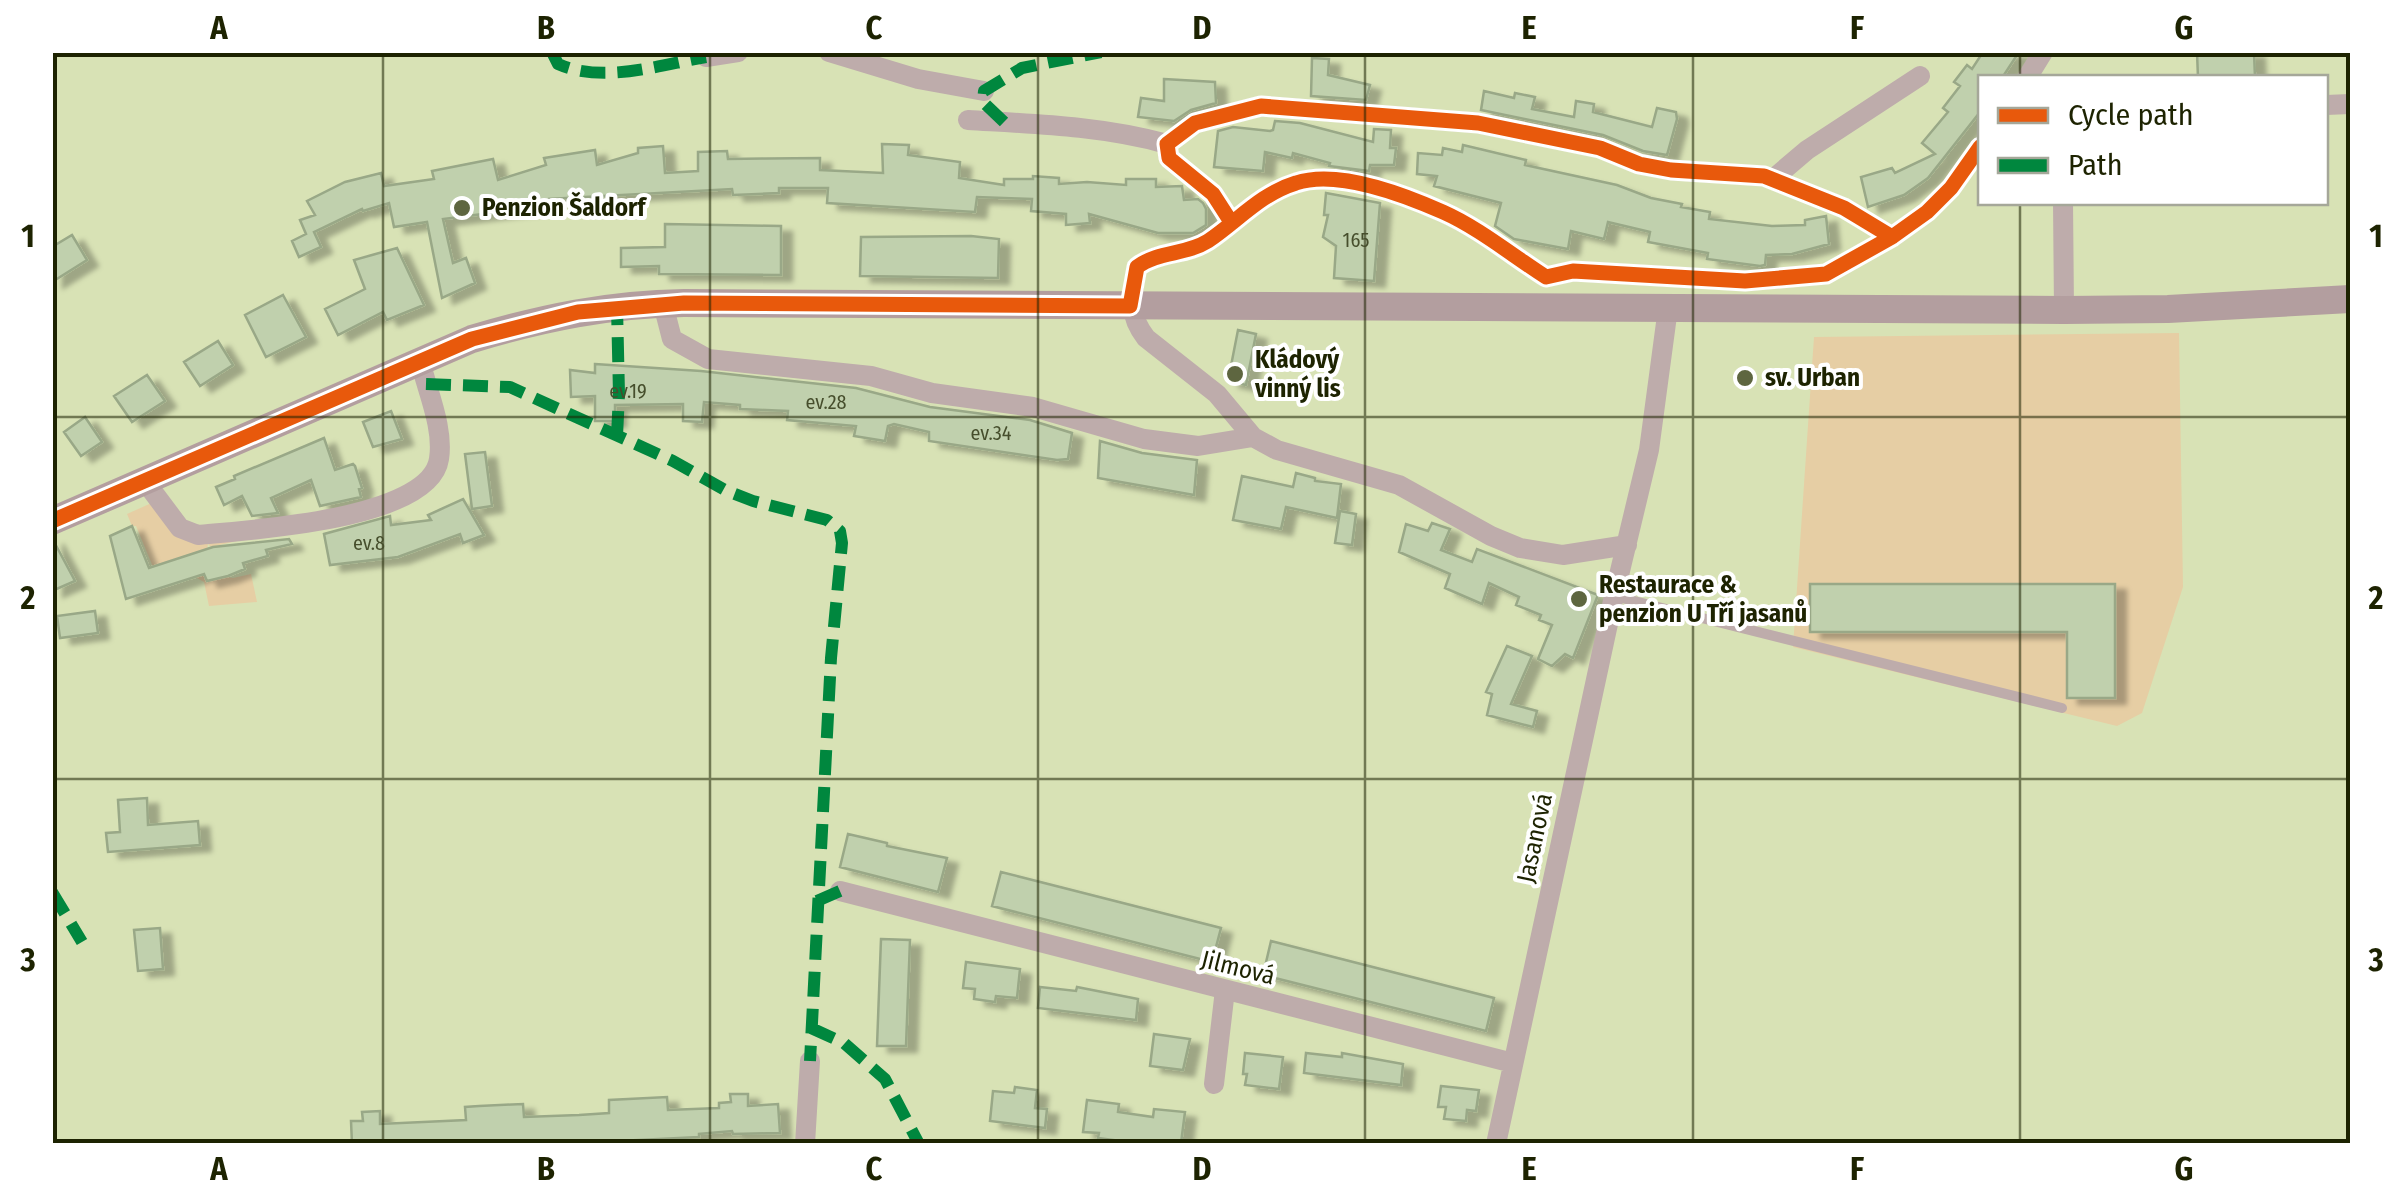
<svg xmlns="http://www.w3.org/2000/svg" width="2403" height="1196" font-family="'Fira Sans Condensed',sans-serif">
<style>
.green{fill:#e6cea4}
.building{fill:#c0d0ad;stroke:#99a887;stroke-width:2.5;filter:url(#shadow)}
.lines{fill:none;stroke-linecap:round;stroke-linejoin:round}
.service{stroke:#beacab;stroke-width:10}
.minor{stroke:#beacab;stroke-width:20}
.secondary{stroke:#b39e9f;stroke-width:28}
.quiet{stroke:#00873e;stroke-width:12;stroke-dasharray:25 12;stroke-linecap:butt}
.cycleway-casing{stroke:#fff;stroke-width:21}
.cycleway{stroke:#e8590c;stroke-width:15}
.grid{fill:none;stroke:#1d2301;stroke-width:2.5;stroke-opacity:0.55}
.poi-dot{fill:#5e6640;stroke:#fff;stroke-width:4}
.labels{text-anchor:middle;dominant-baseline:central;stroke-width:8;stroke-linejoin:round;paint-order:stroke}
.number-label{font-size:20px;fill:#464e2c}
.poi-label{font-size:25px;font-weight:bold;fill:#1d2301;stroke:#fff;text-anchor:start}
.street-label{font-size:25px;fill:#1d2301;stroke:#fff}
.neatline{fill:none;stroke:#1d2301;stroke-width:4}
.grid-label{font-size:32px;text-anchor:middle;font-weight:bold;fill:#1d2301}
</style>
<defs>
<filter id="shadow"><feDropShadow dx="11" dy="6" stdDeviation="2.5" flood-color="#0004"/></filter>
</defs>
<rect width="100%" height="100%" fill="#d8e2b5"/>
<path class="green" d="M2179,333L2183,587L2142,713L2117,726L1793,647L1814,337Z
M156,501L182,536L271,533L211,547L208,544L207,550L195,554L202,576L204,573L233,578L251,574L257,602L209,606L204,582L195,577L189,557L153,567L136,526H132L127,514Z"/>
<path class="building" d="M1983,52H2019L2002,78H1980V112L1928,178L1904,195L1868,207L1861,177L1892,168L1895,173L1935,154L1922,143L1948,112L1943,108L1960,86L1954,82L1967,65L1972,69Z
M2197,52H2254L2255,78H2198Z
M1312,58L1329,59L1328,75L1370,85L1366,100L1311,96Z
M1164,79L1215,82L1216,103L1191,110L1174,121L1138,117L1141,98L1164,101Z
M1484,91L1514,98L1515,93L1535,97L1532,109L1574,117L1576,101L1594,104L1593,112L1652,127L1657,108L1676,112L1677,119L1667,155L1643,151L1603,135L1481,110Z
M1275,121L1300,123L1373,142L1374,129L1391,130L1390,148H1396L1394,165H1370L1369,171L1329,166L1330,163L1293,153L1292,158L1265,152L1263,171L1214,167L1218,131L1233,127L1270,131L1273,130Z
M882,144L909,145L908,155L960,162L959,178L1004,185V179H1033V176L1059,178V184L1087,182L1126,185V179H1156V187L1182,186L1184,200L1198,199L1203,203L1206,209V225L1193,233H1158L1089,214L1090,223L1066,225V214L1031,211L1032,199L977,197L975,212L827,203L828,188H779V193L733,195L732,189L549,199V204L531,208L443,219L453,263L466,258L475,283L442,298L427,222L394,227L389,203L363,211L362,209L314,232L321,247L299,257L292,241L306,234L300,220L315,215L307,201L345,182L381,173L384,186L434,179L432,171L493,159L498,180L546,165L544,158L595,150L597,165L638,153V148L663,146L665,173L698,171V152L727,151L728,159L820,158V170L883,173Z
M1463,145L1526,160L1525,165L1617,185L1651,198L1682,204L1681,207L1710,212L1709,219L1772,226L1805,225V220L1826,216L1829,244L1792,254L1766,255L1765,265L1760,266L1707,259L1708,253L1648,242L1650,232L1608,222L1604,239L1571,231L1568,249L1514,239L1495,226L1501,203L1434,186L1437,176L1417,174L1418,153L1442,155L1443,148L1462,152Z
M1326,193L1380,203L1374,281L1334,278L1336,246L1323,237L1328,215H1324Z
M665,224L781,226V275L659,274V266L621,267V248L665,247Z
M72,235L87,260L52,282V247Z
M971,236L999,239L998,278L860,276L861,237Z
M397,248L424,305L387,320L383,312L338,335L325,309L365,289L354,260Z
M283,295L306,337L266,357L245,315Z
M1238,330L1256,334L1246,385L1228,381Z
M218,341L233,365L200,386L184,362Z
M595,364L701,371L856,388L930,407L1030,420L1072,433L1068,459L1057,460L929,441V432L894,424L888,426L885,441L854,436L856,426L787,420L788,411L740,409V405L704,402L702,422L683,421V404L615,405V421H595V396L571,397L570,370L595,373Z
M147,375L165,401L132,422L114,396Z
M391,411L402,439L373,447L363,422Z
M85,417L102,442L81,456L64,432Z
M324,438L335,470L353,464L355,466L362,488L359,489L361,497L320,506L311,480L271,498L278,513L252,516L242,496L224,505L216,487L235,479L234,476Z
M1100,441L1142,453L1197,460L1194,495L1098,478Z
M485,452L492,506L472,509L465,454Z
M1296,473L1315,478V481L1341,484L1337,518L1286,507L1281,529L1233,520L1242,476L1293,487Z
M463,499L484,535L463,543L460,534L398,557L330,565L324,534L390,516L391,525L431,520L428,515Z
M1340,511L1356,514L1352,545L1335,543Z
M1432,523L1450,529L1441,550L1472,562L1477,549L1598,595L1573,658L1565,654L1552,666L1538,659L1552,625L1539,620L1541,615L1516,605L1519,597L1489,583L1482,604L1445,588L1450,574L1399,552L1406,524L1428,531Z
M132,526L149,568L213,547L289,539L292,544L266,550L268,556L243,563L245,569L228,576L207,581L204,574L126,599L110,536Z
M52,538L75,581L52,591Z
M1810,584H2115V698H2067V632H1810Z
M95,611L98,633L60,638L57,616Z
M1507,646L1532,656L1511,704L1537,711L1533,727L1487,715L1492,694L1486,692Z
M147,798L148,825L198,821L200,845L108,852L106,833L120,832L118,800Z
M848,834L887,843V846L947,858L938,892L840,867Z
M1001,872L1221,928L1212,962L992,906Z
M160,928L163,969L138,971L134,930Z
M881,939L910,940L906,1046H877Z
M1271,941L1494,998L1486,1031L1263,975Z
M966,962L1020,969L1017,998L996,996L995,1002L974,999L975,989L963,988Z
M1040,987L1076,991L1077,987L1138,999L1136,1020L1038,1008Z
M1154,1034L1190,1039L1183,1070L1150,1066Z
M1245,1053L1283,1057L1279,1089L1245,1085L1247,1074H1243Z
M1306,1053L1342,1057V1053L1403,1064L1401,1085L1304,1073Z
M1441,1086L1479,1090L1476,1111L1467,1110L1466,1121L1444,1119L1446,1107H1438Z
M1015,1087L1037,1090L1035,1108L1047,1109L1045,1128L990,1121L993,1091L1014,1093Z
M730,1094H748V1106L778,1104L780,1133L733,1134L732,1131L699,1134V1137L557,1144H352L351,1121H363L362,1112L380,1111V1124L466,1120L465,1107L479,1106L523,1104L524,1117L579,1115L609,1113V1100L667,1097L668,1110L719,1108V1103L731,1102Z
M1087,1100L1119,1104L1118,1112L1153,1117L1154,1109L1185,1112L1181,1143L1143,1144L1098,1138L1099,1133L1083,1132Z"/>
<g class="lines">
<path class="service" d="M1614,596L2062,708"/>
<path class="minor" d="M829,52L918,79L984,91
M706,57L738,52
M2027,78L2043,52
M2326,105L2350,104
M968,120C1035,124 1103,126 1167,144
M1773,179L1807,150L1920,76
M2063,202L2064,310
M1231,222L1213,194L1169,158L1167,144L1195,123L1261,106L1478,123L1600,148L1639,164L1671,170L1764,176L1844,208L1892,237
M1546,277C1513,256 1479,228 1443,212C1405,195 1337,169 1296,183C1260,194 1238,221 1208,241C1186,255 1158,251 1137,267C1132,295 1127,314 1146,338L1217,394L1253,437L1277,450L1399,485L1491,536L1520,548L1563,555L1627,545
M1546,277L1573,271L1745,281L1826,274L1892,237L1927,212L1951,188L1980,147
M663,304L672,339L708,359L871,376L932,393L1033,407L1144,439L1198,446L1253,437
M144,480L180,528L198,535C249,530 430,520 439,459C444,427 427,391 420,360
M840,891L1513,1063
M1214,1084L1225,990
M805,1144L810,1061
M1496,1144L1614,596L1649,450L1668,308"/>
<path class="secondary" d="M52,521L472,339C542,318 610,304 684,303L2064,310L2168,309L2350,299"/>
<path class="quiet" d="M552,52L558,64C603,84 659,65 706,57
M1004,122L983,102L984,91L1022,68L1101,52
M426,384L510,387L673,461L727,491L753,501L827,520L840,531L842,543L831,658L810,1061
M617,436L619,394L617,307
M52,892L82,942
M817,901L840,891
M811,1028L844,1043L885,1079L919,1144"/>
<g class="cycleway-casing">
<path id="cycleway" d="M1231,222L1213,194L1169,158L1167,144L1195,123L1261,106L1478,123L1600,148L1639,164L1671,170L1764,176L1844,208L1892,237
M52,521L472,339L578,312L684,303L1130,306L1137,267C1158,251 1186,255 1208,241C1238,221 1260,194 1296,183C1337,169 1405,195 1443,212C1479,228 1513,256 1546,277L1573,271L1745,281L1826,274L1892,237L1927,212L1951,188L1980,147"/>
</g>
<use href="#cycleway" class="cycleway"/>
</g>
<path class="grid" d="M383,52V1144M710,52V1144M1038,52V1144M1365,52V1144M1693,52V1144M2020,52V78M2020,202V1144M52,417H2350M52,779H2350"/>
<g class="poi-dot">
<circle cx="462" cy="208" r="10"/>
<circle cx="1235" cy="374" r="10"/>
<circle cx="1745" cy="378" r="10"/>
<circle cx="1579" cy="599" r="10"/>
</g>
<g class="labels">
<g class="number-label">
<text x="1356" y="240">165</text>
<text x="628" y="391">ev.19</text>
<text x="826" y="402">ev.28</text>
<text x="991" y="433">ev.34</text>
<text x="369" y="543">ev.8</text>
</g>
<g class="poi-label">
<text x="482" y="208">Penzion Šaldorf</text>
<text x="1255" y="360">Kládový<tspan x="1255" dy="29">vinný lis</tspan></text>
<text x="1765" y="378">sv. Urban</text>
<text x="1599" y="585">Restaurace &amp;<tspan x="1599" dy="29">penzion U Tří jasanů</tspan></text>
</g>
<g class="street-label">
<text transform="translate(1535 838) rotate(-78)">Jasanová</text>
<text transform="translate(1238 968) rotate(14)">Jilmová</text>
</g>
</g>
<rect width="2403" height="1196" fill="none" stroke="#ffffff" stroke-width="110"/>
<rect x="1978" y="75" width="350" height="130" fill="#ffffff" stroke="#a5a799" stroke-width="2.5"/>
<rect x="1998" y="108" width="50" height="15" fill="#e8590c" stroke="#a5a799" stroke-width="2.5"/>
<text x="2068" y="125" font-size="30" fill="#1d2301">Cycle path</text>
<rect x="1998" y="158" width="50" height="15" fill="#00873e" stroke="#a5a799" stroke-width="2.5"/>
<text x="2068" y="175" font-size="30" fill="#1d2301">Path</text>
<rect x="55" y="55" width="2293" height="1086" class="neatline"/>
<g class="grid-label">
<text x="219" y="39">A</text>
<text x="546" y="39">B</text>
<text x="874" y="39">C</text>
<text x="1202" y="39">D</text>
<text x="1529" y="39">E</text>
<text x="1857" y="39">F</text>
<text x="2184" y="39">G</text>
<text x="28" y="247">1</text>
<text x="2376" y="247">1</text>
<text x="28" y="609">2</text>
<text x="2376" y="609">2</text>
<text x="28" y="971">3</text>
<text x="2376" y="971">3</text>
<text x="219" y="1180">A</text>
<text x="546" y="1180">B</text>
<text x="874" y="1180">C</text>
<text x="1202" y="1180">D</text>
<text x="1529" y="1180">E</text>
<text x="1857" y="1180">F</text>
<text x="2184" y="1180">G</text>
</g>
</svg>
